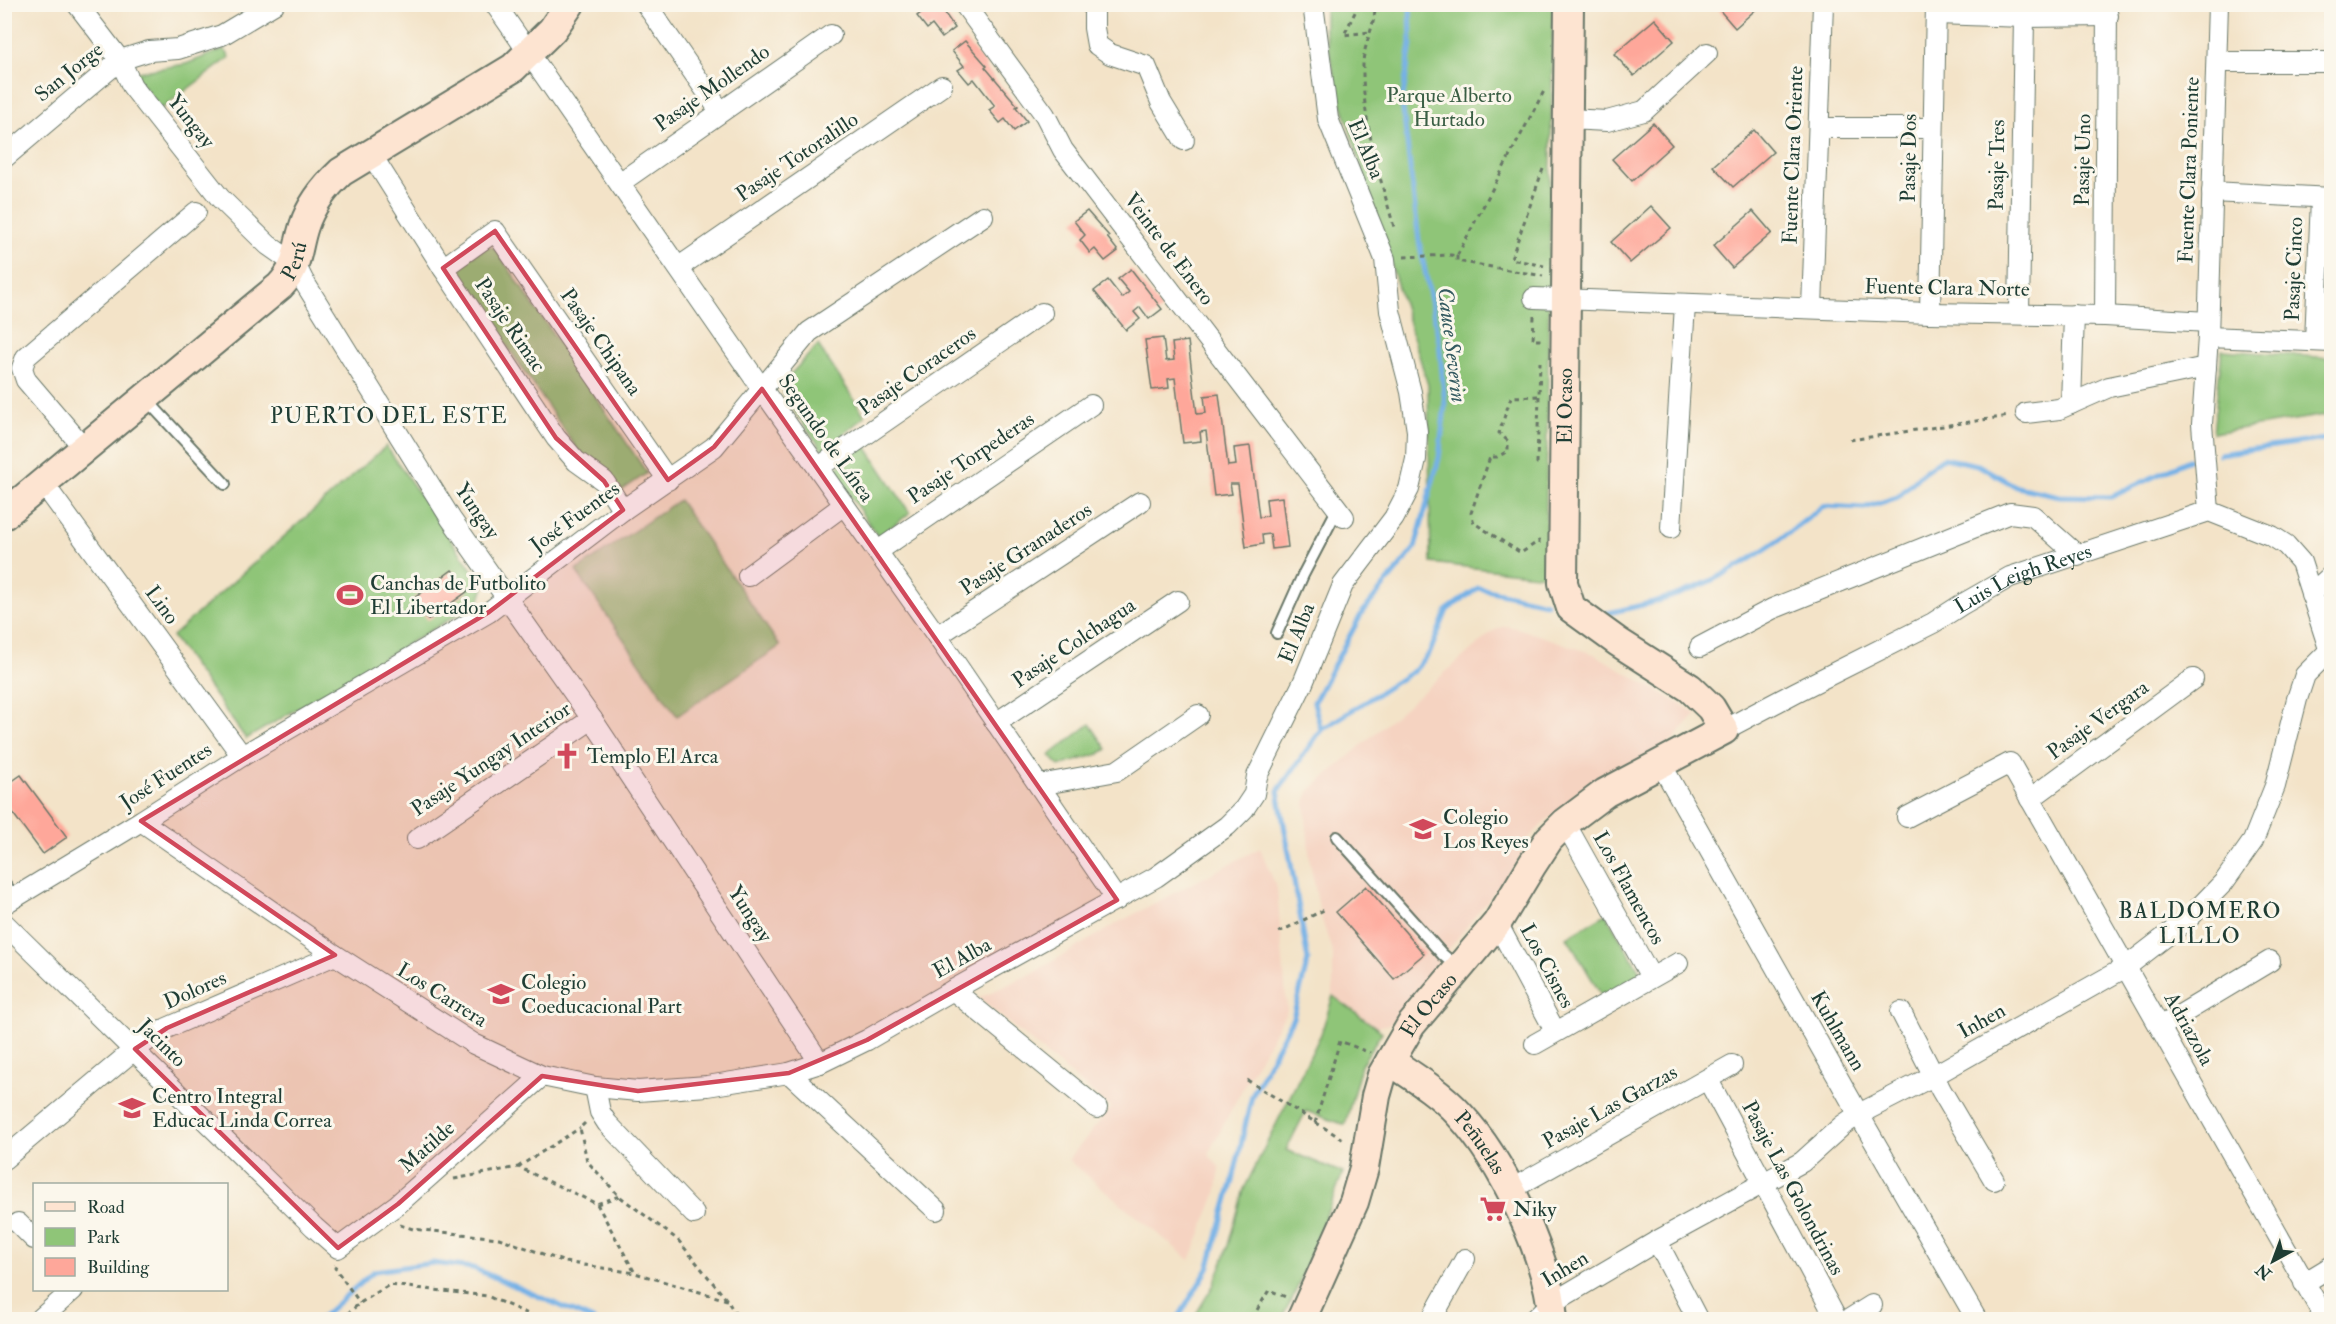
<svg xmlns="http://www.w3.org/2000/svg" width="2336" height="1324" font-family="'IM FELL Double Pica',serif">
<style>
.built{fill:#f5d3c1}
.green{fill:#8fc578;stroke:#578156;stroke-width:1.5}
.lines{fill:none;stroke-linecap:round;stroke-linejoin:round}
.stream{stroke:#74b1e6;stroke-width:5}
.building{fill:#fea79a}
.lane-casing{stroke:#697768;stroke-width:14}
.street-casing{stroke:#697768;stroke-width:22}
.secondary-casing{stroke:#697768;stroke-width:32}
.path{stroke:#697768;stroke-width:3;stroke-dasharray:4.5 4.5;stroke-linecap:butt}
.lane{stroke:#fff;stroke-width:10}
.street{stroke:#fff;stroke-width:20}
.secondary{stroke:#fde4d1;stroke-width:28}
.marked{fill:#d1495b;fill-opacity:0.2;stroke:#d1495b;stroke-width:4.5;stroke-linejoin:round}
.labels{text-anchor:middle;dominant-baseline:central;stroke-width:6;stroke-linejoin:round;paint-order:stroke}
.street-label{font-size:21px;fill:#1f3d34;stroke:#fbf7ec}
.park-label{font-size:21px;fill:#3b5f45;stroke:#fbf7ec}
.poi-label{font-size:21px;fill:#1f3d34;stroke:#fbf7ec;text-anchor:start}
.water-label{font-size:22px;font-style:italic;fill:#345a60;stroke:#fbf7ec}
.neighbourhood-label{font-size:22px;letter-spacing:1.5px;fill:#1f3d34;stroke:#fbf7ec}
</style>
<rect width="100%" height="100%" fill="#fbf7ec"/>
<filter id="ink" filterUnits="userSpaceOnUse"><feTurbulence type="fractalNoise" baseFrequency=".0167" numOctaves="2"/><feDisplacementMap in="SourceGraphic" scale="12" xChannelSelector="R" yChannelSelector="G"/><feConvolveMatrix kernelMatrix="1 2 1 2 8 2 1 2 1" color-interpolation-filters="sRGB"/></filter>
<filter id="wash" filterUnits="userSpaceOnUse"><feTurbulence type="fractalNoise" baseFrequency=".008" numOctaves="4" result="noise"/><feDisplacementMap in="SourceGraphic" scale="24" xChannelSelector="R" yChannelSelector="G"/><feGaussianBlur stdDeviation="1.35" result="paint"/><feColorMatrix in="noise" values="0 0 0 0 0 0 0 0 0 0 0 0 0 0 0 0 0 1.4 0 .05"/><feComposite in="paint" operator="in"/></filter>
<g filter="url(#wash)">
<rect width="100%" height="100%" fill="#f3e3c8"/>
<path class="built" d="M1505,626L1517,628L1594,654L1697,714L1660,753L1605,775L1549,818L1527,840L1531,845L1390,1024L1376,1027L1333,996V954L1321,917L1310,863L1305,802L1310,790L1493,631Z
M1260,848L1277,889L1287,1011L1247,1080L1208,1154L1220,1168L1216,1194L1190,1260L1068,1160L1111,1108L979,998L1035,972L1121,921Z"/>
<path class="green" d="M1325,5H1553L1545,576L1431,563L1428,385L1337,88L1325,32Z
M224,49L230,57L161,109L138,79L137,72L186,64Z
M487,246L495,248L647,473L621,491L577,449L456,271L461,263Z
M818,345L865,416L823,451L783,395L785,380Z
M2222,350L2331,358V414L2213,433Z
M865,445L910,513L878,537L833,471Z
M386,446L484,587L479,602L246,739L172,636Z
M679,500L780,646L677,716L576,571Z
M1090,724L1107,749L1099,754L1059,766L1050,755Z
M1606,914L1642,975L1603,998L1567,937Z
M1333,996L1382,1032L1361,1065L1345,1125L1306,1111L1286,1150L1343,1173L1295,1293L1281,1319H1193L1213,1286L1225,1256L1244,1189L1321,1034Z"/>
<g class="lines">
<path class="stream" d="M2219,454L2332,438
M1597,616C1619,610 1642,606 1664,599C1722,582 1777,544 1823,506L1864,508L1898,497L1922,473L1943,458L1978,465L2017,487L2060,496L2111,497L2189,460
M1321,730L1314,702L1362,613L1415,548L1439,458L1445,405L1439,341L1419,241L1402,102L1411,44L1410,4
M319,1320L374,1271L433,1263L473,1268L593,1320
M1177,1320L1208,1269L1233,1180L1252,1095L1293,1018L1308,960L1278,791L1321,730L1415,670L1430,652L1447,610L1478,588L1546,603"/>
</g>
<g id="blocks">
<path class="building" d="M1718,4H1762L1735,28L1716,6Z
M917,5H939L955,28L942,38L932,25L927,29L917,16L922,12Z
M1655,19L1674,41L1634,76L1614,54Z
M965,41L987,66L985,67L1018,106L1016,107L1027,121L1014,131L1005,119L1000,123L989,110L995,106L974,79L969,83L958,70L964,66L952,51Z
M1653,123L1672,145L1632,181L1612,159Z
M1754,130L1773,152L1733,187L1713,166Z
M1651,206L1671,228L1630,263L1611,242Z
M1087,211L1109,236L1107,237L1118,251L1105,261L1095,249L1090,253L1080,240L1085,235L1074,221Z
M1753,211L1772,233L1732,268L1713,246Z
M1131,269L1162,309L1149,319L1140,307L1134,312L1140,319L1126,330L1094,291L1108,280L1122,298L1129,292L1118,279Z
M1163,338L1166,361L1174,360L1172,343L1188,341L1197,414L1206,413L1204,396L1219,394L1228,466L1236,465L1234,448L1250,446L1259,517L1268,516L1266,499L1282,497L1288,547L1272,549L1270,534L1262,535L1263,544L1246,547L1238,484H1230L1232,494L1214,496L1206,431L1200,432L1201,441L1183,443L1175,378L1168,379L1169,388L1152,390L1145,340Z
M452,570L468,591L428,620L413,599Z
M21,775L67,837L43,854L9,808L4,811V787Z
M1366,886L1424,954L1394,979L1336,912Z"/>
</g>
</g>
<g filter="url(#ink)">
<use href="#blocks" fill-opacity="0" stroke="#697768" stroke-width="1.5"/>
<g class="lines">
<g class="lane-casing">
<path id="lane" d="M145,398L225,484
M1277,633L1303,575L1338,508
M1337,837L1443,955L1459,968
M4,883L15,897"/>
</g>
<g class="street-casing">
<g id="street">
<path d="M77,4L120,60L132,86L220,198L268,245L295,264L303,280L451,519L592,719L820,1063"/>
<path d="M495,4L762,389L937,636L1117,900"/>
<path d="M646,4L720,111"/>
<path d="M964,4L1045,115L1063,150L1344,517"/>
<path d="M1094,4V28L1097,45L1110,54L1146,66L1161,102L1184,140"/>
<path d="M1936,14L2024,17L2108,16"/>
<path d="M2218,62H2332"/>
<path d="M1568,119L1607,121L1644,111L1707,53"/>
<path d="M1819,128H1933"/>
<path d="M371,154L443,268L556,438L576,461L604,481L623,510"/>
<path d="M4,158L120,60L149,51L178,49L222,35L274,4"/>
<path d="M621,182L831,35"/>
<path d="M2212,192L2332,198"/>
<path d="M679,267L942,86"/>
<path d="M443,268L495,231L668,480"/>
<path d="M1534,298L1930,313L2105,316L2208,322"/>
<path d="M1812,308L1823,4"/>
<path d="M1930,313L1936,4"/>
<path d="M2019,313L2024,17"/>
<path d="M2105,316L2107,4"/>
<path d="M2208,337L2332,342"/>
<path d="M2315,341L2321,199"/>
<path d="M2071,404L2074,315"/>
<path d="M2026,413L2059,409L2109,387L2206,367"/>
<path d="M84,448L26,380L22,368L26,357L196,212"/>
<path d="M819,467L1042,313"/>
<path d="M43,483L242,756"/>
<path d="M2209,511L2202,424L2208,337L2218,4"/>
<path d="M1671,528L1685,305"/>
<path d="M878,551L1091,405"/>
<path d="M748,576L844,505"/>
<path d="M2311,594L2332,575"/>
<path d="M937,636L1140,502"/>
<path d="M1700,647L1772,609L2010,513L2033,516L2078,556"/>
<path d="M996,723L1178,601"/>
<path id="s1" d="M1724,730L1796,692L1933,623L1961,605L2010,577L2209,511L2272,536L2286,545L2301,562L2332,658"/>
<path d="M1661,764L1855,1108L1977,1320"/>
<path d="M1039,785L1117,771L1198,715"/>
<path d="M2030,799L2193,679"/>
<path d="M1907,817L2010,763L2326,1320"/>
<path d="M141,821L335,955L474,1044L542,1076L595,1087L638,1091L707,1086L789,1073L820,1063L867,1040L953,990L1156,877L1227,826L1244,809L1254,794L1257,776L1303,683L1343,585L1394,518L1409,489L1416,459L1417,431L1411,392L1390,311L1385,259L1328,119L1313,4"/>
<path d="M1565,823L1651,977"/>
<path d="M417,839L592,719"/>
<path d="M4,904L141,821L242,756L489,612L623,510L714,447L809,332L983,216"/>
<path d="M4,923L314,1227L338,1248L398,1204L542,1076"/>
<path d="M1497,923L1555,1031"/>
<path d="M953,990L1097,1108"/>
<path d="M1901,1012L1941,1090L1994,1180"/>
<path d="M2160,1027L2270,961"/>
<path d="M1535,1044L1678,963"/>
<path d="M789,1073L936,1210"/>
<path d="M1708,1080L1837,1320"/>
<path d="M595,1087L600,1112L607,1123L694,1214"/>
<path d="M4,1159L135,1049L167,1028L335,955"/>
<path d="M1510,1190L1732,1065"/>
<path d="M18,1223L34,1239"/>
<path d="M1657,1241L1698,1320"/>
<path d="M2304,1283L2332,1266"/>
<path d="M39,1320L73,1290"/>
<path d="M1431,1320L1465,1259"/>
<path d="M1534,1320L1552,1303L1657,1241L1802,1162L1843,1125L1859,1114L1935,1075L2126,967L2187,920L2224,882L2253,841L2275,786L2297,699L2305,675L2328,652"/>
<path d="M1848,1320L1872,1305"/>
</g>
</g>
<g class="secondary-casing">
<g id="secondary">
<path id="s2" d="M4,515L280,286C299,266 296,250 304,226C311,204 325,187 341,172L513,68L552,30L570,4"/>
<path id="s3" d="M1390,1061C1414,1077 1440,1093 1459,1114C1502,1160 1549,1257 1553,1320"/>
<path id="s4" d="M1301,1320L1354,1202L1364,1168L1376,1096L1382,1075L1411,1025L1497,923L1532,865L1549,839L1565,823L1605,793L1724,730L1711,708L1690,688L1618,642L1571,608L1563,583L1569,4"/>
</g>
</g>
<path class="path" d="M1359,4L1344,35L1371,32
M1371,4L1375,7C1375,27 1363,45 1363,65C1362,121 1379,174 1394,227
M1543,169L1511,259L1544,266
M1457,256V261L1543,276
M1404,257L1451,255L1457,256L1544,91
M1534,316L1533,340H1541
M1539,396L1537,463H1541
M1850,440L2009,416
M1539,544V541L1521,553L1474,523L1471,513L1490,457H1497L1508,451V441L1499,433L1511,397L1539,396L1540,362
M1279,932L1324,910
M1247,1080L1344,1140
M585,1123L580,1128L587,1161L619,1196L678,1240L727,1300L739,1320
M1315,1123L1340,1041L1370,1053
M518,1167L580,1128
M454,1179L518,1167L597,1204L619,1196
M597,1204L635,1273
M400,1225L413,1229L499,1238L565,1262L635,1273L727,1300
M336,1265L335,1268L360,1303
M340,1320L360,1303L389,1285L487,1296L542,1320
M1243,1320L1254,1315L1269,1290L1288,1298"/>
<use href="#lane" class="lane"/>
<use href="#street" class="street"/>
<use href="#secondary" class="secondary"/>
</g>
</g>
<path class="marked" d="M495,231L668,480L714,447L762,389L1117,900L867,1040L789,1073L638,1091L542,1076L398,1204L338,1248L135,1049L167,1028L335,955L141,821L489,612L623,510L604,481L556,438L443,268Z"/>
<defs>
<g id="stadium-bare" transform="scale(2.07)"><path d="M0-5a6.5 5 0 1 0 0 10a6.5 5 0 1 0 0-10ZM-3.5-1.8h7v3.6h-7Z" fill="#d1495b" stroke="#fbf7ec" stroke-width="2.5" paint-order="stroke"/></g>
<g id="church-bare" transform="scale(2.07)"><path d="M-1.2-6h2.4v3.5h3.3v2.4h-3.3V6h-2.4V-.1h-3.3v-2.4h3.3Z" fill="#d1495b" stroke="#fbf7ec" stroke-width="2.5" paint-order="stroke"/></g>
<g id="school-bare" transform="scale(2.07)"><path d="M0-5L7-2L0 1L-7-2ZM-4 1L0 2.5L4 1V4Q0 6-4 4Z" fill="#d1495b" stroke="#fbf7ec" stroke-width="2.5" paint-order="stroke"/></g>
<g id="supermarket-bare" transform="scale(2.07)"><path d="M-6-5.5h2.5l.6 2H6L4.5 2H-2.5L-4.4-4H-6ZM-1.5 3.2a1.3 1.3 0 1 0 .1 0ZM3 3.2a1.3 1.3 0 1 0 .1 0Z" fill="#d1495b" stroke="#fbf7ec" stroke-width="2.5" paint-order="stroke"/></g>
</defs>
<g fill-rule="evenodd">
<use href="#stadium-bare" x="350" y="595"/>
<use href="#church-bare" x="567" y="756"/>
<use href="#school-bare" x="1423" y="829"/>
<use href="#school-bare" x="501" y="994"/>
<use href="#school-bare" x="132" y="1108"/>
<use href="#supermarket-bare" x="1493" y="1209"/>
</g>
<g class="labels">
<g class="street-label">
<text transform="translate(69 72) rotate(-39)">San Jorge</text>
<text transform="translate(712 88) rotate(-35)">Pasaje Mollendo</text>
<text transform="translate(191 121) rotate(52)">Yungay</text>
<text transform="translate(1366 149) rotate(67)">El Alba</text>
<text transform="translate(1793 155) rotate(-88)">Fuente Clara Oriente</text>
<text transform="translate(797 157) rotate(-34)">Pasaje Totoralillo</text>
<text transform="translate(1909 158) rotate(-89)">Pasaje Dos</text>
<text transform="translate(2083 160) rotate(-89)">Pasaje Uno</text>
<text transform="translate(1997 165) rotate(-89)">Pasaje Tres</text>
<text transform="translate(2189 170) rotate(-88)">Fuente Clara Poniente</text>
<text transform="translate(1169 249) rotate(53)">Veinte de Enero</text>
<text stroke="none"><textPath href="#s2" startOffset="388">Perú</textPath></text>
<text transform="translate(2294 269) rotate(-88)">Pasaje Cinco</text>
<text transform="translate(1947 288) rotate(1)">Fuente Clara Norte</text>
<text transform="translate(510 325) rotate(56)">Pasaje Rimac</text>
<text transform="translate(601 342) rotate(55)">Pasaje Chipana</text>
<text transform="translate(917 371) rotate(-35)">Pasaje Coraceros</text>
<text stroke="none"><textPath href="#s4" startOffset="1158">El Ocaso</textPath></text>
<text transform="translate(826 438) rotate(55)">Segundo de Línea</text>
<text transform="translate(971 458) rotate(-34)">Pasaje Torpederas</text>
<text transform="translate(477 511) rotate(56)">Yungay</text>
<text transform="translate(575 517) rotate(-36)">José Fuentes</text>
<text transform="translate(1026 549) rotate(-33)">Pasaje Granaderos</text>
<text stroke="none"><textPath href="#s1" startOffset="336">Luis Leigh Reyes</textPath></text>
<text transform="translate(162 605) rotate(54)">Lino</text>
<text transform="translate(1297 633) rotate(-68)">El Alba</text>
<text transform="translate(1074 643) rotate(-34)">Pasaje Colchagua</text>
<text transform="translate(2098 720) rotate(-36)">Pasaje Vergara</text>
<text transform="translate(491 759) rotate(-34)">Pasaje Yungay Interior</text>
<text transform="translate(166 776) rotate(-33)">José Fuentes</text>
<text transform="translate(1629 888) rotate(61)">Los Flamencos</text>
<text transform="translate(750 914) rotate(57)">Yungay</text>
<text transform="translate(962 958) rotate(-29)">El Alba</text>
<text transform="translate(1547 966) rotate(62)">Los Cisnes</text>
<text transform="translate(195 990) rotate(-24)">Dolores</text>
<text transform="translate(442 995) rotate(32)">Los Carrera</text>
<text stroke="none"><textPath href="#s4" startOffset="344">El Ocaso</textPath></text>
<text transform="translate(1982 1021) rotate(-29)">Inhen</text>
<text transform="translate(2189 1029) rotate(61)">Adriazola</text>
<text transform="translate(1838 1031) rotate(60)">Kuhlmann</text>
<text transform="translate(162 1043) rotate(45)">Jacinto</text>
<text transform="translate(1610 1107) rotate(-29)">Pasaje Las Garzas</text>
<text stroke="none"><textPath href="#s3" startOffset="123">Peñuelas</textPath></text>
<text transform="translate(427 1147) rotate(-42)">Matilde</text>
<text transform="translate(1793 1188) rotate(62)">Pasaje Las Golondrinas</text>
<text transform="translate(1565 1269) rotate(-31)">Inhen</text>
</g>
<g class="park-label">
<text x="1449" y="95">Parque Alberto<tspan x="1449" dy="24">Hurtado</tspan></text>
</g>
<g class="poi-label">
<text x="370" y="583">Canchas de Futbolito<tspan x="370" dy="24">El Libertador</tspan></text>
<text x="587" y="756">Templo El Arca</text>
<text x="1443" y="817">Colegio<tspan x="1443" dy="24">Los Reyes</tspan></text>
<text x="521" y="982">Colegio<tspan x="521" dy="24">Coeducacional Part</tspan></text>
<text x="152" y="1096">Centro Integral<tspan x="152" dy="24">Educac Linda Correa</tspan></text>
<text x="1513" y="1209">Niky</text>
</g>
<g class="water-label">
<text transform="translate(1452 345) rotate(83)">Cauce Severin</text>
</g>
<g class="neighbourhood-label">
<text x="389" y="416">PUERTO DEL ESTE</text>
<text x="2200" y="911">BALDOMERO<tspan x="2200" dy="25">LILLO</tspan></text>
</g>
</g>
<rect width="2336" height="1324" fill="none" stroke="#fbf7ec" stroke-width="24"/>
<rect x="33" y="1183" width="195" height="108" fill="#fbf7ec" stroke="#a3ada2" stroke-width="1.5"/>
<rect x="45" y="1202" width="30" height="9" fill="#fde4d1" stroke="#a3ada2" stroke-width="1.5"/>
<text x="87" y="1213" font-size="18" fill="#1f3d34">Road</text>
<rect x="45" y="1228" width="30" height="18" fill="#8fc578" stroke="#a3ada2" stroke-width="1.5"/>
<text x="87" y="1243" font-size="18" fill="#1f3d34">Park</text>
<rect x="45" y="1258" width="30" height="18" fill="#fea79a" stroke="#a3ada2" stroke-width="1.5"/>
<text x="87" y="1273" font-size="18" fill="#1f3d34">Building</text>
<g transform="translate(2273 1261) rotate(221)" stroke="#fbf7ec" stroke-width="4.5" paint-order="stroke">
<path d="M0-4.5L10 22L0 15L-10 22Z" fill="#1f3d34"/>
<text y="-9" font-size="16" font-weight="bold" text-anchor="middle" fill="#1f3d34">N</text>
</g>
</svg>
